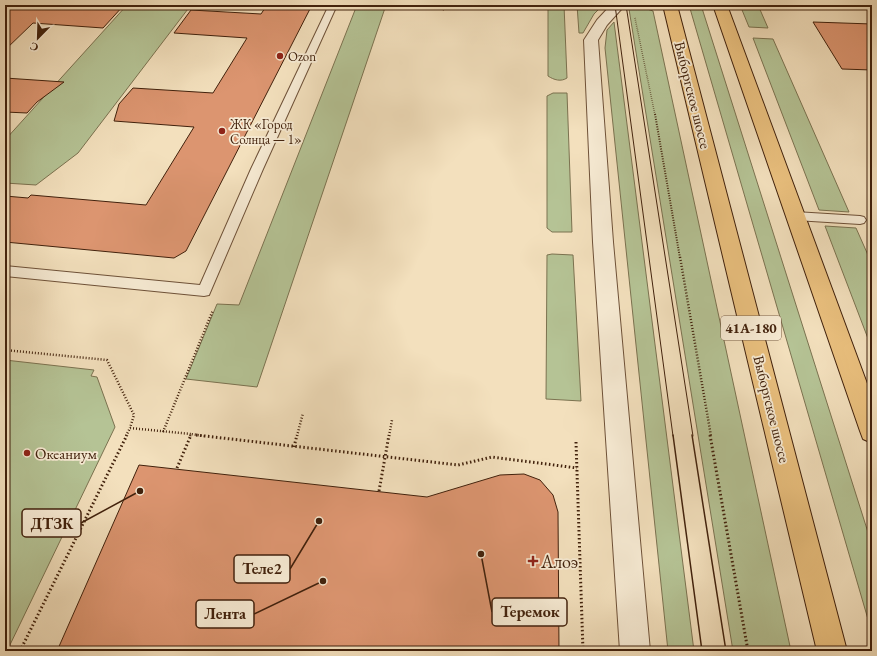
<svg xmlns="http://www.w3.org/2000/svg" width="877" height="656" font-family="'EB Garamond',serif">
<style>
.green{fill:#b5c395;stroke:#7b7250}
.building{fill:#dc9570;stroke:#41210c}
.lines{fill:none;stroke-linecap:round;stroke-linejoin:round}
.lane-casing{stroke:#6e5138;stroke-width:2}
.street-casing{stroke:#6e5138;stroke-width:2}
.primary-casing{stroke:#41210c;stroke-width:2}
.path-far3{stroke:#41210c;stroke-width:1.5;stroke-dasharray:0.5 1.5;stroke-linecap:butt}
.path-far2{stroke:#41210c;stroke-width:2;stroke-dasharray:1 1.5;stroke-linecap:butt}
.path-far1{stroke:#41210c;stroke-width:2.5;stroke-dasharray:1 2;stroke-linecap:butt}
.path{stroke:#41210c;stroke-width:3;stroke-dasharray:1.5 2.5;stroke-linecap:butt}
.lane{fill:#f7ebd4;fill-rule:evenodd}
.street{fill:#f7ebd4;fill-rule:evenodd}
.primary{fill:#eac07e;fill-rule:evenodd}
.tram-far1{stroke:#41210c;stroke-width:1}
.tram{stroke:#41210c;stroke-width:1.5}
.poi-dot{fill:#8f2418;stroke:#f7ebd4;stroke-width:1.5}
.labels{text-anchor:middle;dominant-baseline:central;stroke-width:3.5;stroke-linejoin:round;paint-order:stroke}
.far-poi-label{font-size:13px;fill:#41210c;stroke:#f7ebd4;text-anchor:start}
.shield{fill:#f7ebd4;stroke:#785e48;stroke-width:1}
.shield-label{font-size:14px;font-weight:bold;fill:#41210c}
.street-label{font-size:15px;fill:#41210c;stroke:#f7ebd4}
.poi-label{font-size:15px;fill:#41210c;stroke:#f7ebd4;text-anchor:start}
.near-poi-label{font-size:18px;fill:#41210c;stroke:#f7ebd4;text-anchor:start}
.leader{fill:none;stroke:#41210c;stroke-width:1.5}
.callout-dot{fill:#41210c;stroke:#f7ebd4;stroke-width:1.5}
.callout{fill:#f7ebd4;stroke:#41210c;stroke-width:1.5}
.callout-label{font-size:16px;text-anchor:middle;font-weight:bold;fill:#41210c}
</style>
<rect width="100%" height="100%" fill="#f3e0bd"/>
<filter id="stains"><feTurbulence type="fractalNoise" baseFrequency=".005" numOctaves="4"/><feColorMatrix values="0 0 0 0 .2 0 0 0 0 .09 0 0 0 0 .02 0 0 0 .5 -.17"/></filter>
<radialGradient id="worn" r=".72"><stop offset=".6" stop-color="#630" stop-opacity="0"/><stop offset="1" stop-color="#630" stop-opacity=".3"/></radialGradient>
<path class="green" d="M127,5H191L78,153L36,185L5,183V140Z
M357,5H386L257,387L186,379L217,304L239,305Z
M548,5H564L567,78C561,82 554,80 548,76Z
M577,5H603L594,14L583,33H579Z
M689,5H701L872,545V633Z
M740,5H758L768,28L749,27Z
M641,7L653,11L791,651H733L629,9Z
M614,22L694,651H668L605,48L607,30Z
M753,38L773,39L849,212L819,210Z
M553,93H567L572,232H552L547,228V96Z
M825,226L856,228L872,264V349Z
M552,254L573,255L581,401L546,399L547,255Z
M5,360L94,370L91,376L97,377L115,427L7,651H5Z"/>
<path class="building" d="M5,5H124L103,28L33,23L5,50Z
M267,5H312L186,251L174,258L5,242V196L28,198L31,195L146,205L194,127L114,121L119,104L133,88L213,93L247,38L174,33L191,10L261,14Z
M813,22L872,24V70L842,69Z
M5,78L64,82L37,102L27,113L5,112Z
M139,465L427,497L500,475L524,474L540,480L553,495L558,512L559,651H57Z"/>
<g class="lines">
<g class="lane-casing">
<path id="lane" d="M329,5H337L263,169L209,295L204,296L5,276V266L200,285L251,169Z
M795,212L860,216L864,217L866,220L864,223L860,224L795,220L791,219L789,216L791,213Z"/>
</g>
<g class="street-casing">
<path id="street" d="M611,5H625L607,25L598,40L613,242L650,651H620L593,242L584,40L597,20Z"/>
</g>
<g class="primary-casing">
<path id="primary" d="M663,5H677L847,651H817Z
M713,5H727L872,397V443L863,439L860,431Z"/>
</g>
<path class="path-far3" d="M440,5L444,11
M635,18L655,115"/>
<path class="path-far2" d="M655,114L680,258"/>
<path class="path-far1" d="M680,257L711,436
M5,350L107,360L134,415L130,428
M163,432L213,310
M126,436L130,428L191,434
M190,436L191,434L204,436
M297,436L303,413
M389,436L392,420"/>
<path class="path" d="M196,435L458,465L492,457L577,468
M710,435L748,651
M576,442L583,651
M294,447L297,435
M177,468L191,435
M379,491L389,435
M20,651L127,435"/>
<use href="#lane" class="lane"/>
<use href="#street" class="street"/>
<use href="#primary" class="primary"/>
<path class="tram-far1" d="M615,5L673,436
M626,5L693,436"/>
<path class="tram" d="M673,435L702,651
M692,435L726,651"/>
</g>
<g class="poi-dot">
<circle cx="280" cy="56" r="4"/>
<circle cx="222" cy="131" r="4"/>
<circle cx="27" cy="453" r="4"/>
<path d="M531 555h4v4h4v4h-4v4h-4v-4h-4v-4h4z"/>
</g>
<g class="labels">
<g class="far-poi-label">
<text x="288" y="56">Ozon</text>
<text x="230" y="124">ЖК «Город<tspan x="230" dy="15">Солнца — 1»</tspan></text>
</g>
<rect class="shield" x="721" y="316" width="60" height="24" rx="3"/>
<g class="shield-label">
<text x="751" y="328">41А-180</text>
</g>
<g class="street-label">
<text transform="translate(693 95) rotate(76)">Выборгское шоссе</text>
<text transform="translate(772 409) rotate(76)">Выборгское шоссе</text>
</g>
<g class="poi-label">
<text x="35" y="453">Океаниум</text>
</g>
<g class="near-poi-label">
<text x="541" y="561">Алоэ</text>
</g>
</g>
<path class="leader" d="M140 491L81 523M319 521L290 569M481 554L492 612M323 581L254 614"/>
<g class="callout-dot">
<circle cx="140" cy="491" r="4"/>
<circle cx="319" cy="521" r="4"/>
<circle cx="481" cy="554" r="4"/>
<circle cx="323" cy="581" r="4"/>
</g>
<g class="callout">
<rect x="22" y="509" width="59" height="28" rx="4"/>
<rect x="234" y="555" width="56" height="28" rx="4"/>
<rect x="492" y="598" width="75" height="28" rx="4"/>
<rect x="196" y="600" width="58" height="28" rx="4"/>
</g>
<g class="callout-label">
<text x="52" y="529">ДТЗК</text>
<text x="262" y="574">Теле2</text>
<text x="530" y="617">Теремок</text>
<text x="225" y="619">Лента</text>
</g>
<rect width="877" height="656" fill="none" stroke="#f3e0bd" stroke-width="20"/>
<rect x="6" y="6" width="865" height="644" fill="none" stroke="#41210c" stroke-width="2"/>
<rect x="10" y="10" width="857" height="636" fill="none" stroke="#41210c"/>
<g transform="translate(38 38) rotate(203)" stroke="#f7ebd4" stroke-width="3" paint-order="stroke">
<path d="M0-3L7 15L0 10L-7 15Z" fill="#41210c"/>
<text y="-6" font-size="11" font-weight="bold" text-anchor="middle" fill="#41210c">С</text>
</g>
<rect width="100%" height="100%" filter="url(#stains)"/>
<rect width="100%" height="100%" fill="url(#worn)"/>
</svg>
